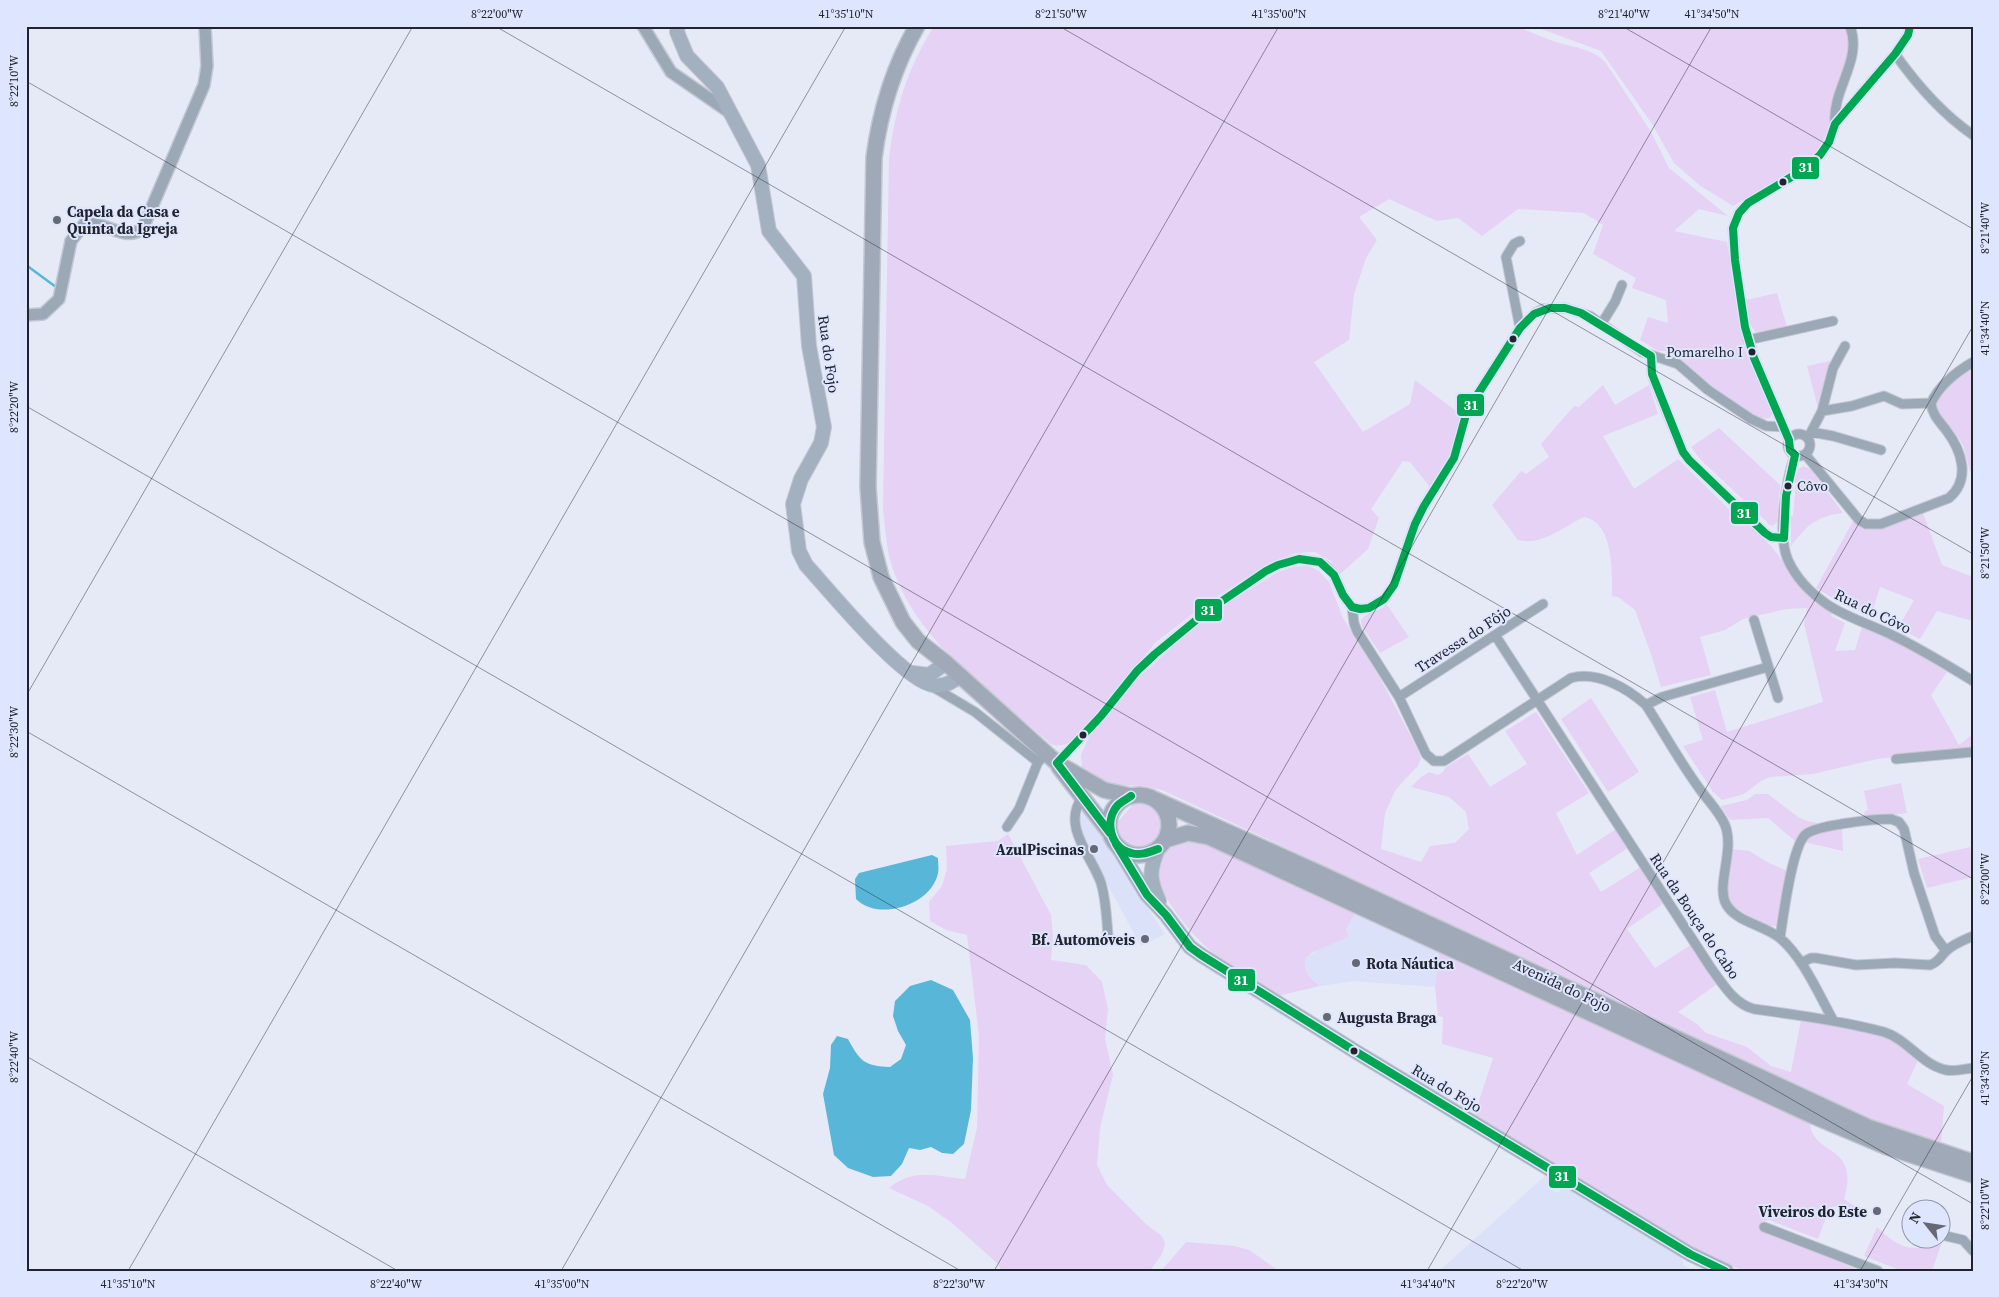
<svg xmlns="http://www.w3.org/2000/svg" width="1999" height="1297" font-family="'Source Serif 4',serif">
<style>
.built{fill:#dae1f8}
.green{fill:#e5d2f4}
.water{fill:#58b7d8}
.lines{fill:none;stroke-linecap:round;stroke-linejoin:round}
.stream{stroke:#58b7d8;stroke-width:2.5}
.minor-casing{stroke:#c4c7d1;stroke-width:11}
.tertiary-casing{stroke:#c4c7d1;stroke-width:14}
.secondary-casing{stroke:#c4c7d1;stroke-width:16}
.primary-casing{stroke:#c4c7d1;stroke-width:18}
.minor{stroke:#9ba9b6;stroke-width:9}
.tertiary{stroke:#9ba9b6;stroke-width:11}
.secondary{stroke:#a3b0c0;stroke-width:14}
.primary{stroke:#9fa9b7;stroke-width:15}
.bus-1-casing{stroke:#dee6ff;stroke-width:11}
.bus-1{stroke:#00a651;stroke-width:8}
.ticks{fill:none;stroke:#21242d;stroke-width:1;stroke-opacity:0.45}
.bus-dot{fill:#21242d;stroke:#dee6ff;stroke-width:2}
.poi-dot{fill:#666974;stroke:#dee6ff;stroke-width:2}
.labels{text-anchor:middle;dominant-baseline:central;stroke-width:4;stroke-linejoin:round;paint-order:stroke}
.bus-label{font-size:14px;fill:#21242d;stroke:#dee6ff;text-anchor:end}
.poi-label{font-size:15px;font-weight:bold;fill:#21242d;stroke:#dee6ff;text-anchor:start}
.street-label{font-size:15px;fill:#21242d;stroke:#dee6ff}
.line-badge{stroke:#dee6ff;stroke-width:2}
.badge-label{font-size:14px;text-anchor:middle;font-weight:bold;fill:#fff}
.neatline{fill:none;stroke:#21242d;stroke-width:2}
.ticks-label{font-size:12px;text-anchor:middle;fill:#21242d}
</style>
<rect width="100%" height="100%" fill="#e6eaf7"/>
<path class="built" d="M1083,807L1140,896L1165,934L1141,946L1083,840L1080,825Z
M1356,911L1439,949L1435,987L1354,981L1320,986L1311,978L1305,969L1306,958L1346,931Z
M1546,1175L1551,1179V1190L1558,1193L1562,1189L1568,1188L1585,1197L1584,1199L1586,1201L1588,1199L1682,1256L1683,1265L1690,1269L1689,1271H1439Z"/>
<path class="green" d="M934,26H1516C1529,31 1543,38 1556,42C1575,48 1592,48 1606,63L1651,132L1669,168L1728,216L1699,209L1674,231L1727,242L1740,326L1746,353L1772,414L1770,418L1762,419L1735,404L1711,387L1678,356L1665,351H1658L1640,340L1648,317L1668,323L1666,300L1632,288L1636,278L1593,254L1603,225L1584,213L1518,209L1482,236L1458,218L1437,221L1389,199L1359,217L1377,240L1366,258L1354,294L1349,340L1314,362L1363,432L1410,404L1415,380L1460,414L1453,454L1430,487L1410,462L1403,461L1371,509L1379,518L1368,549L1338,576L1331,561L1315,552L1295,553L1266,565L1207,603L1156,642L1076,738C1068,744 1061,748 1051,744C990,690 911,640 889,556C886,541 885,525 883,510L889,158C896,107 906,71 934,26Z
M1533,26H1845L1850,38L1849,51L1833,100L1830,125L1822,146L1805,164L1733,206L1699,185L1674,163L1652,124L1601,51Z
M1777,293L1787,327L1759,333L1755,332L1749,321L1746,300Z
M1830,361L1818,408L1807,366Z
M1973,367V471H1970L1963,445L1957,436L1935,410C1936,392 1958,376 1973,367Z
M1603,385L1615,405L1649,385L1658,414L1603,436L1634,489L1678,459L1736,516L1739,514L1772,547L1798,582L1832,613L1831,616L1845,623L1835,651L1855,650L1862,627L1908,648L1947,672L1931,695L1959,745L1973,734V748L1877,759L1813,774L1770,777L1761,781L1744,794L1722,800L1713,792L1683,746L1703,740L1690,697L1715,690L1727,732L1823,702L1804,624L1807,608L1786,609L1760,615L1743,619L1725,630L1700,637L1711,675L1661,687L1651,654L1635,610L1618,597L1612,596C1612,573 1614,522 1584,517C1562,527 1543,546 1518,540L1492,505L1521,471L1526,474L1549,457L1541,444L1574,406L1579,407Z
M1719,428L1780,485L1777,522L1773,526L1767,524L1768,523L1701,460L1691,447Z
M1804,466L1811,470L1843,513C1817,516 1807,525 1791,546V516H1793L1796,483L1794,482L1798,469Z
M1923,513L1942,565L1973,577V621L1937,611L1920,639L1898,628L1914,600L1880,587L1871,616L1846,606L1816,588L1853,521L1869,529H1877Z
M1308,566L1319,571L1329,582L1343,618L1380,678L1417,748L1421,758L1418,766L1406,778L1395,791L1385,813L1381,849L1421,862L1430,846L1455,843L1469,829L1466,812L1449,797L1411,787L1421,777L1429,772L1438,775L1443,772L1446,767L1468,754L1490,787L1527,764L1505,731L1536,712L1589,793L1556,813L1577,855L1616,829L1628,848L1589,873L1601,892L1641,867L1664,903L1627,929L1655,968L1692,944L1717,984L1678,1012L1697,1024L1706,1033L1747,1047L1771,1066L1791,1072L1801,1020L1829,1024L1890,1038L1919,1058L1907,1084L1944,1106L1941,1143L1883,1124L1836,1104L1162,790L1145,786L1113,785L1105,782L1082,767L1081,755L1090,735L1134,682L1203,619L1278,572L1293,567Z
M1387,605L1409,637L1380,653L1362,627L1361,620C1366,612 1380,611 1387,605Z
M1591,698L1639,772L1608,792L1561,719Z
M1901,783L1907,813L1863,819L1865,811L1868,810L1864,791Z
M1755,794H1768L1798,817L1807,821L1818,823L1801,831L1795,841L1768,818L1730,820L1721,806L1747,800Z
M1137,800C1146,800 1155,804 1160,812C1179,846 1120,866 1115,825Z
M1842,828L1843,851L1804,842C1813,829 1827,830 1842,828Z
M1008,834L1051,915L1053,936L1051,960L1086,965L1102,982L1108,1009L1105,1039L1113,1075L1100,1128L1097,1165L1107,1185L1147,1225L1162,1236L1165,1244L1162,1254L1150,1271H1002L997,1263L952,1223L928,1206L889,1188C915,1167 936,1177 965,1179L977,1128L979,1036L967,935L946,930L930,921L929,902L942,886L947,869L946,846L998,841Z
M1192,840L1206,842L1356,911L1346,930L1348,937L1313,952L1306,958C1302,971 1310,978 1320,986L1277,996C1231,969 1201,950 1171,905C1162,892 1155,879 1160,863C1165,849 1178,841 1192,840Z
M1970,847L1973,860V877L1927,888L1918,859Z
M1732,849L1749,851L1771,864L1788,871L1777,926C1764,929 1736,910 1728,900L1727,885Z
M1439,949L1810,1122C1811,1157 1861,1142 1844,1199L1866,1214L1843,1206L1830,1207L1818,1239L1769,1220L1763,1221L1761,1224L1762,1230L1856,1269V1271H1746L1719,1262L1696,1250L1474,1116L1493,1058L1442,1044L1443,1017L1438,1016L1435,987Z
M1877,1227C1899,1249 1912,1253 1942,1242L1932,1271H1902L1864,1256Z
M1186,1242L1235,1246L1249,1250L1279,1271H1161Z"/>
<path class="water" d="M932,855L938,858C938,862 939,869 938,873C932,905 878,922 856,899L855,879L859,873Z
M931,980L953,990L970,1020L973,1058L971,1110L964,1144L953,1154L942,1153L931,1147L920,1150L909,1148L902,1164L891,1176L873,1177L848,1168L834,1155L823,1094L830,1068L831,1045L837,1036L848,1039C860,1061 864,1066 890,1067L901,1059L906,1045L898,1031L893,1016L895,1001L910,986Z"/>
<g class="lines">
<path class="stream" d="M26,265L56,287"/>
<g class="minor-casing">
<path id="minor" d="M1895,54C1917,85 1941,113 1973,135
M1835,124C1832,88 1863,61 1850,26
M1602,323L1615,302L1622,285
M1520,328L1506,257L1514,244L1520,241
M1748,340L1833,321
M1651,356L1652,374L1655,383L1683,452L1689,460L1765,533L1771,537L1784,538
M1822,411L1852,406L1884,396L1902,404L1931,403
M1811,432L1833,436L1881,450
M1788 445a11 11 0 1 1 22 0a11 11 0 1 1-22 0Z
M1808,438L1822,411L1833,368L1845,346
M1789,440L1754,358L1745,327L1735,260L1733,228L1739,213L1748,203L1803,170L1820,155L1829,142L1835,124L1895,54L1908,35L1910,26
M1805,454L1859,520L1866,524H1881L1949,498C1971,479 1962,451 1946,430C1940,422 1932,415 1931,403C1939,386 1956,372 1973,362
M1795,455C1786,480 1777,536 1788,560C1796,578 1812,594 1828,605C1848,618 1872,625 1894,636C1921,649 1947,665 1973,681
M1352,607L1354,623L1357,631L1399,697L1426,754L1434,761H1444L1571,678C1598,671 1627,688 1646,705C1664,733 1680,762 1699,788C1708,801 1719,811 1725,825C1735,850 1716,885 1726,904C1736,922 1764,925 1780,938C1804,959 1818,993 1833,1020
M1754,620L1778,698
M1495,635L1711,968C1723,984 1734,1004 1754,1009C1798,1015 1841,1021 1884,1032C1907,1039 1922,1065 1946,1070C1955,1072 1964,1069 1973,1068
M933,687L975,712L1038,762
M1399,697L1543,604
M1646,705L1662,697L1768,667
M1896,759L1973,752
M1057,763L1101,716L1137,671L1155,654L1206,612L1266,571L1278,565L1299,559L1320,562L1327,567L1334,575L1343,595L1352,607L1360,609L1369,608L1384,599L1394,585L1415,524L1424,506L1454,458L1467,411L1520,328L1535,313L1543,309L1565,308L1590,316L1642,352L1678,364L1708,390L1751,419L1766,426L1783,427
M1082,798C1061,826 1093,858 1101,883C1106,900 1107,919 1108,937
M1007,827L1019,809L1038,762L1041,759
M1780,938C1783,917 1792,848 1805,835C1815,825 1875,819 1891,819L1899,822L1904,829L1914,873L1935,936L1946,951
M1801,963L1811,958H1816L1856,965L1895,963L1930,965C1939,962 1940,957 1946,951C1953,944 1964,940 1973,936
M1764,1227L1878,1271
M1946,1236L1963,1240L1973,1251"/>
</g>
<g class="tertiary-casing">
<path id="tertiary" d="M643,26L671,72L729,112
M26,315L43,314L59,299L71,241L85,223C106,221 125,243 143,228L204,85L207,66L205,26"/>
</g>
<g class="secondary-casing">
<path id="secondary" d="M678,26L677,32L687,56L717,87L758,165L769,231L804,276L809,346L824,427L821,443L801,479L793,504L799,551L806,565C829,590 903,681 933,685C945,687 951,682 961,676
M913,673L929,675L946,663
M1116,844L1147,895L1166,915L1190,947L1201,955L1358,1053L1690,1254L1726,1271
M1158,849C1149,871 1149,879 1159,901"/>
</g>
<g class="primary-casing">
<path id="primary" d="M917,26C893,68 880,111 874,158L868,487L872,542L881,577L903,622L918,641L946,663L1057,763L1104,790L1131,796
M1059,767L1110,833
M1109 825a30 30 0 1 1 60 0a30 30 0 1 1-60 0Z
M1154,799L1317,872L1868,1127L1973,1162
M1165,840L1188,833L1209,837L1811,1115L1887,1147L1973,1175"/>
</g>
<use href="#minor" class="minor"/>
<use href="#tertiary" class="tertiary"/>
<use href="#secondary" class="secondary"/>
<use href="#primary" class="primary"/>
<g class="bus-1-casing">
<path id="bus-1" d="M1057,763L1101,716L1137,671L1155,654L1206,612L1266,571L1278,565L1299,559L1320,562L1334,575L1343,595L1352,607L1360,609L1369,608L1384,599L1394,585L1415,524L1424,506L1454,458L1467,411L1520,328L1534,314L1550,308H1565L1581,313L1651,356L1652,374L1683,452L1689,460L1765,533L1771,537L1784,538L1786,496L1795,455L1790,450L1789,440L1754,358L1745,327L1735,260L1733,228L1739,213L1748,203L1803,170L1820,155L1829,142L1835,124L1895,54L1908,35L1910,26
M1057,763L1110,833
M1131,796C1127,799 1121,802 1118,805C1104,820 1110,848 1131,853C1141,856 1149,852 1158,849
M1116,844L1147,895L1166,915L1190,947L1201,955L1358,1053L1690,1254L1725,1271"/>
</g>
<use href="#bus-1" class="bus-1"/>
</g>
<path class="ticks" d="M495,26L1973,879M1059,26L1973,554M1622,26L1973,229M26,81L1973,1204M26,406L1524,1271M26,696L413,26M26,731L961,1271M26,1056L398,1271M128,1271L846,26M561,1271L1279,26M994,1271L1712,26M1427,1271L1973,326M1860,1271L1973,1076"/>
<g class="bus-dot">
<circle cx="1783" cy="182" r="4.5"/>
<circle cx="1513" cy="339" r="4.5"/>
<circle cx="1752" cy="352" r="4.5"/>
<circle cx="1788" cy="486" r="4.5"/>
<circle cx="1083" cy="735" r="4.5"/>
<circle cx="1354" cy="1051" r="4.5"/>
</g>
<g class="poi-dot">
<circle cx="57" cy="220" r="5"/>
<circle cx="1094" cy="849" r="5"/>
<circle cx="1145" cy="939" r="5"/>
<circle cx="1356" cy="963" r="5"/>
<circle cx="1327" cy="1017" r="5"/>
<circle cx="1877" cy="1211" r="5"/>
</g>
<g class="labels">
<g class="bus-label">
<text x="1743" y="352">Pomarelho I</text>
<text x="1797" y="486" text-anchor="start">Côvo</text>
</g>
<g class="poi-label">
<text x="67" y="211">Capela da Casa e<tspan x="67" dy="17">Quinta da Igreja</tspan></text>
<text x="1084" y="849" text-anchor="end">AzulPiscinas</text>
<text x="1135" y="939" text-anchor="end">Bf. Automóveis</text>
<text x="1366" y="963">Rota Náutica</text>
<text x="1337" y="1017">Augusta Braga</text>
<text x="1867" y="1211" text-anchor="end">Viveiros do Este</text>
</g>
<g class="street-label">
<text transform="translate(829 354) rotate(82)">Rua do Fojo</text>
<text transform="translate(1873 611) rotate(26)">Rua do Côvo</text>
<text transform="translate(1463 639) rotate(-33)">Travessa do Fôjo</text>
<text transform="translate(1695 916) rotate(56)">Rua da Bouça do Cabo</text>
<text transform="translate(1562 985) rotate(25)">Avenida do Fojo</text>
<text transform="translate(1447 1088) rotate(31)">Rua do Fojo</text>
</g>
</g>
<g class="line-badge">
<rect x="1791" y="156" width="29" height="24" rx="5" fill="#00a651"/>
<rect x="1456" y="393" width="29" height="24" rx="5" fill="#00a651"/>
<rect x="1730" y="501" width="29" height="24" rx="5" fill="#00a651"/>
<rect x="1194" y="598" width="29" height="24" rx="5" fill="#00a651"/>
<rect x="1227" y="968" width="29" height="24" rx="5" fill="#00a651"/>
<rect x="1548" y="1165" width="29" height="24" rx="5" fill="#00a651"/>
</g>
<g class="badge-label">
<text x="1806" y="172">31</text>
<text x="1471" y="410">31</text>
<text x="1744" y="518">31</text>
<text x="1208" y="615">31</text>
<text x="1241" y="985">31</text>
<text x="1562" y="1181">31</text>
</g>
<rect width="1999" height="1297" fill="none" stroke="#dee6ff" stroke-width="55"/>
<g transform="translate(1926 1224) rotate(300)"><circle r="24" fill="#dee6ff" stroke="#9298ab"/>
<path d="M0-4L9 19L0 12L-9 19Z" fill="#666974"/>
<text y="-8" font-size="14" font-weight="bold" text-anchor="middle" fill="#21242d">N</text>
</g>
<rect x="28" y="28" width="1944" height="1242" class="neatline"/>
<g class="ticks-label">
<text x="497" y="18">8°22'00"W</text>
<text x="846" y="18">41°35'10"N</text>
<text x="1061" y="18">8°21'50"W</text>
<text x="1279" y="18">41°35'00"N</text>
<text x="1624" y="18">8°21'40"W</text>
<text x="1712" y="18">41°34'50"N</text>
<text transform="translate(14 81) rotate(-90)" y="4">8°22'10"W</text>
<text transform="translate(1985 228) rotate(-90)" y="4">8°21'40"W</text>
<text transform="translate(1985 328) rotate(-90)" y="4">41°34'40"N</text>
<text transform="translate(14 407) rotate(-90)" y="4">8°22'20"W</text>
<text transform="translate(1985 553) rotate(-90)" y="4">8°21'50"W</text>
<text transform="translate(14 732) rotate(-90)" y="4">8°22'30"W</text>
<text transform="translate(1985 879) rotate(-90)" y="4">8°22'00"W</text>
<text transform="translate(14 1057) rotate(-90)" y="4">8°22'40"W</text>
<text transform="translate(1985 1078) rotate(-90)" y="4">41°34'30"N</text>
<text transform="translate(1985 1204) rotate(-90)" y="4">8°22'10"W</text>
<text x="128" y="1288">41°35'10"N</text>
<text x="396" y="1288">8°22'40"W</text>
<text x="562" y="1288">41°35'00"N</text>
<text x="959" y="1288">8°22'30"W</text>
<text x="1428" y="1288">41°34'40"N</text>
<text x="1522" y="1288">8°22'20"W</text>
<text x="1861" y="1288">41°34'30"N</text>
</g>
</svg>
